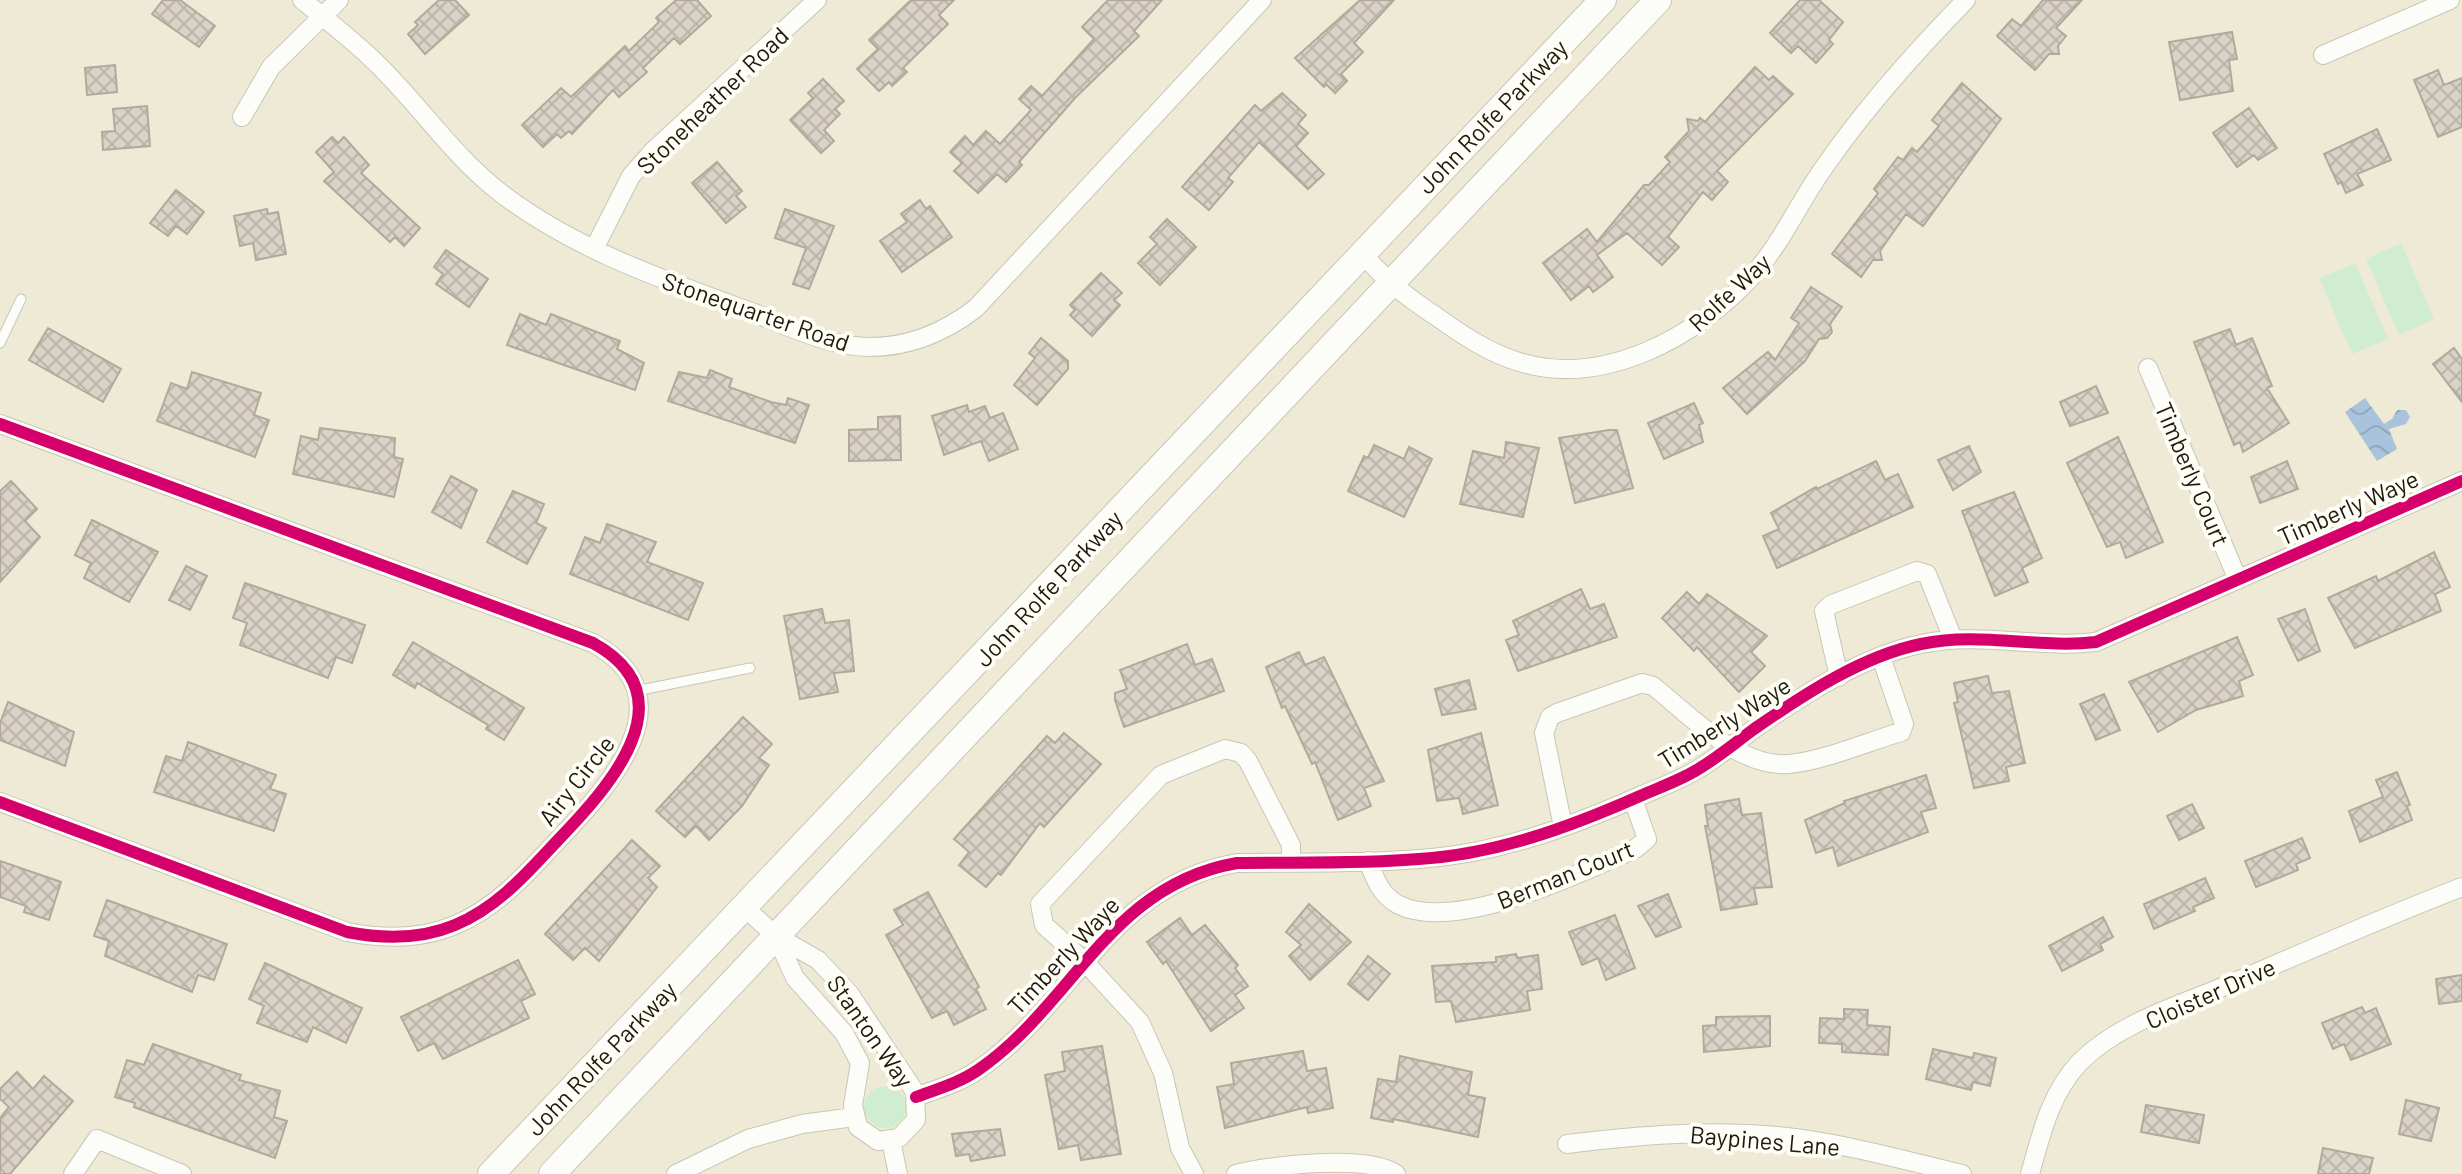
<svg xmlns="http://www.w3.org/2000/svg" width="2462" height="1174" font-family="Barlow,sans-serif">
<style>
.green{fill:#d0edd2}
.water{fill:url(#water-waves)}
.building{fill:url(#building-cross-hatch);stroke:#b1aa9c;stroke-width:2}
.lines{fill:none;stroke-linecap:round;stroke-linejoin:round}
.service-casing{stroke:#c9c6b6;stroke-width:11}
.minor-casing{stroke:#c9c6b6;stroke-width:20}
.secondary-casing{stroke:#c9c6b6;stroke-width:28}
.service{stroke:#fcfcf9;stroke-width:9}
.minor{stroke:#fcfcf9;stroke-width:18}
.secondary{stroke:#fcfcf9;stroke-width:26}
.cycleway-casing{stroke:#fefdf6;stroke-width:17}
.cycleway{stroke:#d6006c;stroke-width:12}
.labels{text-anchor:middle;dominant-baseline:central;stroke-width:8;stroke-linejoin:round;paint-order:stroke}
.street-label{font-size:24px;fill:#1d1a0d;stroke:#fefdf6}
</style>
<defs>
<pattern id="water-waves" width="16" height="10" patternUnits="userSpaceOnUse" patternTransform="scale(2)"><rect width="16" height="10" fill="#a9c3dc"/><path d="M0 5q4-4 8 0t8 0" fill="none" stroke="#91a7bc"/></pattern>
<pattern id="building-cross-hatch" width="8" height="8" patternUnits="userSpaceOnUse" patternTransform="scale(2)"><rect width="8" height="8" fill="#dad2c6"/><path d="M0 0l8 8M0 8l8-8" fill="none" stroke="#bbb4a9"/></pattern>
</defs>
<rect width="100%" height="100%" fill="#eeead6"/>
<path class="green" d="M2401,243L2434,319L2399,335L2366,259Z
M2355,263L2388,339L2352,354L2319,278Z
M864 1107a21 21 0 1 1 42 0a21 21 0 1 1-42 0Z"/>
<path class="water" d="M2365,398L2384,424L2392,419L2397,410H2406L2410,417L2406,424L2389,429L2397,449L2377,461L2345,412Z"/>
<path class="building" d="M163,0H180L215,26L199,47L152,14Z
M439,0H455L469,15L425,54L408,34L418,25L415,22Z
M676,0H697L711,16L680,44L674,38L643,68L647,72L619,97L613,90L572,134L569,131L561,138L557,134L543,147L522,125L561,88L571,97L625,46L629,51L659,22L656,18Z
M911,0H954L939,15L948,24L903,68L907,72L892,86L889,82L879,91L857,69L878,49L869,40Z
M1108,0H1162L1134,31L1139,36L1075,98L1019,162L1022,165L1006,182L997,174L978,193L954,171L962,163L950,152L965,136L973,145L986,131L1000,144L1031,110L1019,99L1031,86L1042,96L1094,39L1082,27Z
M1360,0H1394L1354,43L1363,52L1341,74L1347,81L1335,93L1326,84L1324,87L1295,58Z
M1800,0H1819L1843,22L1829,40L1833,44L1816,63L1798,46L1791,53L1770,33Z
M2043,0H2082L2056,28L2066,36L2058,46L2059,54H2049L2035,70L1997,36L2012,19L2021,26Z
M2232,32L2237,59L2229,60L2233,91L2180,100L2169,42Z
M115,65L117,92L87,95L85,68Z
M1755,67L1769,80L1773,76L1793,94L1717,171L1728,182L1712,200L1703,192L1668,237L1679,247L1662,265L1627,233L1597,255L1613,277L1593,292L1589,286L1571,300L1543,263L1587,229L1597,242L1644,185H1649L1670,162L1665,157L1689,131L1687,119L1698,121L1700,118L1705,122Z
M2438,70L2444,85L2462,78V127L2438,137L2414,80Z
M823,79L844,101L835,109L840,114L824,130L834,141L821,153L790,120L813,98L808,93Z
M1962,83L2001,119L1923,226L1906,214L1880,251L1882,260H1873L1861,277L1832,254L1878,193L1874,189L1898,157L1903,160L1912,148L1917,152L1939,126L1932,120Z
M1282,93L1306,115L1298,124L1308,133L1296,146L1324,174L1308,189L1259,142L1228,178L1233,182L1209,210L1182,187L1255,105L1261,111Z
M147,106L150,146L103,150L102,132L115,131L113,109Z
M2249,108L2277,148L2258,160L2254,155L2237,167L2213,133Z
M2377,129L2391,160L2357,174L2363,185L2346,193L2341,182L2338,184L2324,154Z
M332,137L338,143L344,137L369,165L361,173L420,228L404,246L395,237L390,242L324,181L334,172L316,152Z
M717,162L742,191L736,196L746,207L726,223L692,183Z
M176,190L204,212L187,234L176,226L168,236L150,223Z
M920,200L926,209L930,206L952,237L902,272L880,241L907,222L901,214Z
M267,209L268,214L278,212L286,254L256,260L253,243L240,246L234,216Z
M785,209L834,226L809,289L793,284L806,248L775,238Z
M1167,219L1196,247L1160,285L1138,263L1157,244L1150,237Z
M446,250L488,279L469,307L436,284L443,274L434,267Z
M1101,273L1122,293L1114,300L1120,305L1092,336L1070,315L1075,310L1070,305Z
M1811,287L1842,307L1830,324L1832,332L1827,338L1819,339L1805,361L1747,414L1723,388L1768,352L1775,360L1799,323L1791,318Z
M520,314L546,325L551,314L620,341L617,349L644,363L635,390L507,345Z
M48,328L121,369L103,402L29,360Z
M2230,329L2236,345L2252,338L2272,386L2267,388L2289,423L2243,452L2240,442L2234,445L2194,342Z
M1041,338L1068,361V369L1037,405L1014,385L1035,358L1029,353Z
M2454,348L2462,359V402L2433,364Z
M710,370L732,379L729,387L771,402L786,405L788,398L809,405L795,443L668,401L679,372L707,378Z
M192,372L261,393L254,415L269,420L255,457L157,421L171,383L187,389Z
M2096,386L2108,413L2070,426L2060,402Z
M1694,403L1703,423L1699,425L1703,442L1664,459L1648,423Z
M967,405L969,412L985,406L990,418L1003,413L1018,449L989,461L981,441L944,455L932,416Z
M900,416L901,460L849,461V430L878,429V417Z
M320,428L395,438L394,457L403,459L394,497L293,474L301,436L318,440Z
M1609,430H1617L1633,488L1575,503L1559,438Z
M2118,437L2163,542L2126,558L2120,542L2107,547L2067,463Z
M1506,442L1539,448L1523,517L1460,504L1473,451L1504,458Z
M1374,445L1404,459L1409,447L1432,459L1404,517L1348,491L1364,456L1368,458Z
M1969,446L1981,472L1953,490L1938,460Z
M1876,461L1885,480L1898,474L1913,507L1777,568L1763,536L1779,529L1771,513L1816,487L1817,489Z
M2287,461L2298,489L2260,503L2251,477Z
M451,476L477,490L461,528L432,512Z
M11,481L37,509L25,521L40,537L0,582V491Z
M513,491L544,504L536,523L546,528L527,564L487,542Z
M2014,492L2042,558L2022,568L2028,582L1995,596L1962,511Z
M92,520L158,552L129,602L84,578L91,563L75,555Z
M607,524L656,542L647,562L703,583L688,620L570,574L585,537L600,543Z
M2434,552L2450,587L2435,594L2441,611L2355,648L2328,598L2376,576L2378,581Z
M186,566L207,576L190,610L169,600Z
M245,583L365,625L352,663L336,657L328,678L240,645L247,623L233,618Z
M1581,589L1590,609L1604,604L1617,637L1518,671L1506,640L1519,635L1513,621Z
M1687,592L1699,604L1707,594L1767,636L1751,652L1765,666L1739,692L1697,647L1694,651L1662,618Z
M822,609L825,623L849,620L854,671L834,673L838,692L800,699L784,616Z
M2305,609L2320,651L2298,661L2278,619Z
M2237,637L2253,675L2239,681L2243,696L2196,710L2158,732L2129,682Z
M413,642L524,708L504,740L486,729L488,725L417,683L415,688L393,675Z
M1187,644L1195,665L1212,659L1224,691L1124,727L1115,700V693L1127,689L1120,670Z
M1299,652L1305,665L1324,657L1384,781L1364,788L1371,806L1338,820L1315,762L1312,764L1285,706L1282,708L1266,667Z
M1988,676L1992,693L2009,691L2025,763L2006,767L2009,781L1974,788L1954,703L1958,702L1954,683Z
M1469,680L1476,709L1442,715L1435,689Z
M2104,694L2120,730L2096,740L2080,704Z
M8,702L74,732L65,766L0,740V723Z
M743,717L772,744L759,758L769,765L742,806L709,840L696,826L685,837L656,811Z
M1064,733L1101,764L1044,827L1040,823L1001,875L998,873L986,887L959,865L969,852L954,839L1047,736L1055,743Z
M1481,733L1498,805L1463,814L1459,798L1437,801L1428,750Z
M188,742L276,775L270,789L286,794L274,831L154,792L166,756L182,761Z
M2397,772L2410,805L2407,806L2412,820L2360,842L2349,811L2383,797L2376,780Z
M1926,775L1936,808L1921,812L1928,832L1838,866L1833,847L1816,853L1805,820L1845,803L1844,801Z
M1739,799L1742,815L1761,813L1772,887L1754,888L1757,904L1721,910L1705,826H1708L1705,805Z
M2192,804L2204,828L2179,840L2167,816Z
M2302,838L2310,858L2296,864L2298,870L2256,887L2245,861Z
M632,840L660,866L648,878L657,887L599,961L585,948L573,960L545,934Z
M0,861L61,882L49,920L24,912L26,906L0,897Z
M2205,878L2214,898L2193,907L2195,911L2154,929L2144,904Z
M928,892L979,987L976,989L986,1009L954,1025L947,1011L932,1018L886,935L903,925L894,910Z
M1668,894L1681,927L1656,937L1638,906Z
M107,900L227,944L214,980L198,975L192,992L105,956L109,941L94,936Z
M1309,904L1351,942L1310,980L1289,956L1301,945L1286,932Z
M1615,915L1635,968L1606,980L1598,958L1582,965L1569,932Z
M2103,917L2113,937L2100,944L2103,950L2062,971L2049,946Z
M1180,918L1192,935L1205,925L1238,965L1235,968L1248,986L1235,995L1244,1008L1211,1031L1166,961L1163,964L1147,942Z
M1516,954L1517,958L1538,955L1542,989L1527,991L1530,1010L1456,1022L1451,1001L1436,1002L1432,966L1496,962V957Z
M1368,956L1390,974L1368,1000L1348,984Z
M518,960L535,994L521,1001L529,1018L443,1059L434,1043L418,1051L401,1017Z
M265,963L362,1008L346,1043L313,1027L307,1042L257,1023L264,1006L249,999Z
M2462,975V1001L2439,1004L2436,979Z
M2362,1007L2365,1013L2376,1008L2391,1044L2351,1060L2344,1044L2333,1049L2322,1023Z
M1844,1009L1868,1010L1867,1025L1890,1027L1888,1055L1842,1052V1044L1819,1043L1820,1018L1844,1019Z
M1770,1016V1046L1704,1052L1703,1026L1716,1025V1017Z
M153,1044L241,1075L239,1080L280,1091L274,1117L287,1121L275,1158L134,1107L135,1103L115,1097L127,1060L144,1065Z
M1102,1046L1121,1154L1081,1160L1078,1145L1059,1149L1045,1075L1065,1071L1062,1052Z
M1933,1049L1973,1058L1974,1053L1996,1058L1990,1086L1973,1082L1971,1090L1926,1079Z
M1303,1051L1307,1071L1326,1068L1333,1108L1308,1113L1307,1107L1225,1128L1217,1087L1234,1084L1231,1063Z
M1400,1056L1472,1072L1468,1095L1485,1098L1478,1137L1393,1119V1122L1371,1118L1378,1079L1396,1082Z
M17,1072L33,1089L44,1076L73,1101L10,1174H0V1118L9,1107L0,1099V1089Z
M2406,1100L2439,1108L2431,1141L2399,1134Z
M2146,1105L2204,1115L2199,1143L2141,1132Z
M1000,1129L1005,1155L971,1161L969,1154L956,1156L952,1134Z
M2323,1148L2373,1158L2369,1174H2318Z"/>
<g class="lines">
<g class="service-casing">
<path id="service" d="M0,343L21,299
M636,691L750,668"/>
</g>
<g class="minor-casing">
<path id="minor" d="M302,0C326,19 350,38 372,59C418,102 451,155 502,194C577,251 667,281 754,313C790,327 831,347 870,347C910,347 945,332 976,308L1262,0
M2323,55L2450,0
M242,117L271,67L339,0
M594,249L631,176L654,150L817,0
M1362,253C1388,283 1407,297 1440,319C1465,337 1490,353 1519,362C1603,388 1697,337 1752,276C1782,243 1799,202 1825,166C1866,107 1916,51 1966,0
M2148,368L2238,580
M0,424L593,643C691,697 609,787 558,840C527,873 498,907 455,925C422,939 383,939 347,932L0,802
M1839,677L1824,611L1830,605L1917,571L1927,574L1953,639
M1563,827L1544,733L1550,717L1557,713L1642,683L1653,686C1690,715 1738,768 1789,764C1823,761 1867,742 1901,732L1904,724L1881,657
M1368,861C1375,879 1381,896 1399,905C1457,933 1580,873 1635,849L1647,839L1633,799
M744,907L776,936L818,960L849,993L915,1092L916,1120L899,1138L878,1141L858,1127L853,1105L860,1063L844,1033L795,978L776,936
M916,1097C937,1089 959,1083 978,1070C1074,1004 1109,885 1237,863C1298,862 1359,864 1419,859C1497,854 1570,827 1640,796C1658,788 1678,781 1695,771C1716,759 1735,743 1754,729C1803,695 1862,656 1921,644C1980,631 2038,649 2096,642L2462,481
M891,1141L898,1174
M1567,1144C1641,1135 1713,1129 1787,1137C1846,1144 1904,1160 1962,1174
M73,1174L97,1139L182,1174
M676,1174L748,1139L802,1124L854,1117
M1194,1174L1180,1148L1163,1073L1140,1022L1084,961L1044,925L1040,904L1161,775L1225,749L1241,753L1248,761L1291,845V862
M1236,1174C1270,1165 1368,1154 1396,1174
M2030,1174C2041,1135 2050,1094 2079,1063C2118,1023 2180,1005 2230,984C2307,951 2384,917 2462,887"/>
</g>
<g class="secondary-casing">
<path id="secondary" d="M491,1174L1603,0
M552,1174L1658,0"/>
</g>
<use href="#service" class="service"/>
<use href="#minor" class="minor"/>
<use href="#secondary" class="secondary"/>
<g class="cycleway-casing">
<path id="cycleway" d="M0,424L593,643C691,697 609,787 558,840C527,873 498,907 455,925C422,939 383,939 347,932L0,802
M916,1097C937,1089 959,1083 978,1070C1074,1004 1109,885 1237,863C1298,862 1359,864 1419,859C1497,854 1570,827 1640,796C1658,788 1678,781 1695,771C1716,759 1735,743 1754,729C1803,695 1862,656 1921,644C1980,631 2038,649 2096,642L2462,481"/>
</g>
<use href="#cycleway" class="cycleway"/>
</g>
<g class="labels">
<g class="street-label">
<text transform="translate(712 100) rotate(-44)">Stoneheather Road</text>
<text transform="translate(1492 116) rotate(-46)">John Rolfe Parkway</text>
<text transform="translate(1729 292) rotate(-43)">Rolfe Way</text>
<text transform="translate(756 311) rotate(19)">Stonequarter Road</text>
<text transform="translate(2193 474) rotate(67)">Timberly Court</text>
<text transform="translate(2348 507) rotate(-24)">Timberly Waye</text>
<text transform="translate(1048 588) rotate(-47)">John Rolfe Parkway</text>
<text transform="translate(1724 722) rotate(-32)">Timberly Waye</text>
<text transform="translate(576 780) rotate(-52)">Airy Circle</text>
<text transform="translate(1565 874) rotate(-22)">Berman Court</text>
<text transform="translate(1063 955) rotate(-47)">Timberly Waye</text>
<text transform="translate(2210 993) rotate(-24)">Cloister Drive</text>
<text transform="translate(871 1031) rotate(55)">Stanton Way</text>
<text transform="translate(601 1058) rotate(-46)">John Rolfe Parkway</text>
<text transform="translate(1765 1140) rotate(5)">Baypines Lane</text>
</g>
</g>
</svg>
